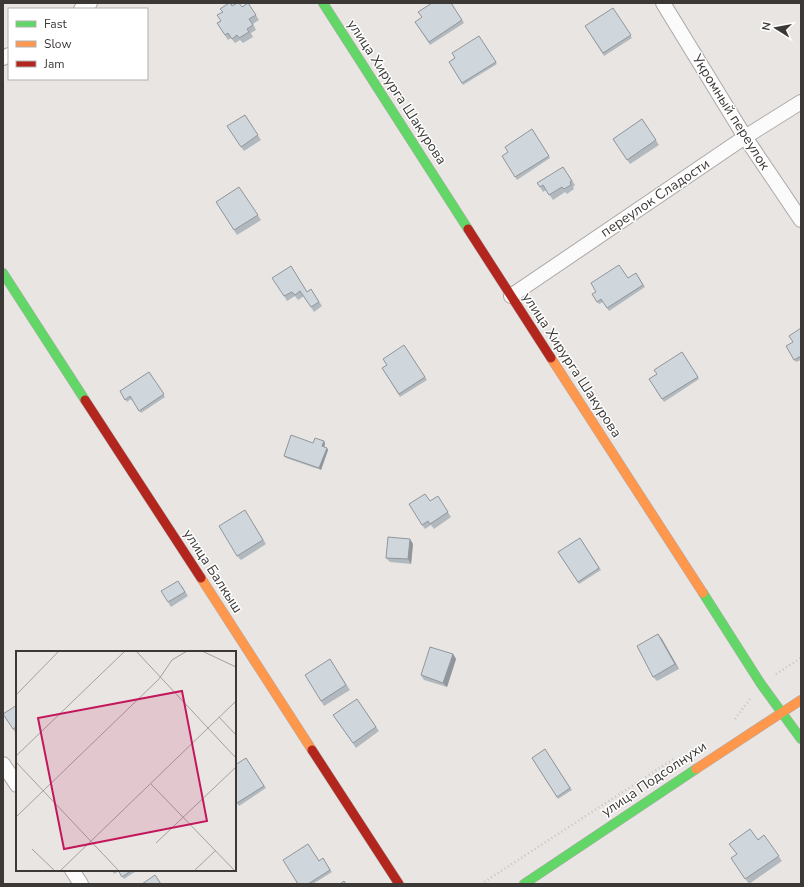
<svg xmlns="http://www.w3.org/2000/svg" width="804" height="887" font-family="'Nunito Sans',sans-serif">
<style>
.lines{fill:none;stroke-linecap:round;stroke-linejoin:round}
.street-casing{stroke:#aca8a7;stroke-width:16}
.fast-casing{stroke:#aca8a7;stroke-width:10}
.slow-casing{stroke:#aca8a7;stroke-width:10}
.jam-casing{stroke:#aca8a7;stroke-width:10}
.path{stroke:#c5c4c3;stroke-width:2.5;stroke-dasharray:1 3;stroke-linecap:butt}
.street{stroke:#fcfbfb;stroke-width:14}
.fast{stroke:#63d668;stroke-width:9}
.slow{stroke:#ff974d;stroke-width:9}
.jam{stroke:#b3261e;stroke-width:9}
.wall{fill:#b2b9be}
.shaded-wall{fill:#91969b}
.building{fill:#cfd7dd;stroke:#91969b}
.labels{text-anchor:middle;dominant-baseline:central;stroke-width:3;stroke-linejoin:round;paint-order:stroke}
.street-label{font-size:14px;fill:#3b3836;stroke:#fff}
.inset-road{fill:none;stroke:#a3a09d;stroke-width:1}
.view{fill:#c2185b;fill-opacity:0.15;stroke:#c2185b;stroke-width:2}
.inset-edge{fill:none;stroke:#3b3836;stroke-width:2}
</style>
<rect width="100%" height="100%" fill="#e9e5e2"/>
<g class="lines">
<g class="street-casing">
<path id="street" d="M663,3L745,137L801,220
M81,9L90,3
M3,58L9,55
M511,296L745,137L801,102
M3,764L17,785
M72,870L81,884"/>
</g>
<g class="fast-casing">
<path id="fast" d="M323,3L468,229
M3,273L85,400
M703,593L761,684L801,739
M524,884L696,769"/>
</g>
<g class="slow-casing">
<path id="slow" d="M551,358L703,593
M201,578L312,750
M696,769L801,700"/>
</g>
<g class="jam-casing">
<path id="jam" d="M468,229L551,358
M85,400L201,578
M312,750L399,884"/>
</g>
<path class="path" d="M776,674L801,658
M735,719L750,699
M481,884L675,758"/>
<use href="#street" class="street"/>
<use href="#fast" class="fast"/>
<use href="#slow" class="slow"/>
<use href="#jam" class="jam"/>
</g>
<path class="wall" d="M248,3L259,20L253,24L256,30L251,33L253,37L243,43L240,40L235,43L231,38L228,40L217,23L221,21L232,6L242,7Z
M451,3L464,23L430,45L415,22Z
M613,8L632,38L604,56L585,26Z
M479,36L497,64L463,85L449,62L455,58Z
M245,115L261,140L244,151L227,126Z
M642,119L659,145L630,164L613,139Z
M532,129L550,158L517,180L502,156L508,152Z
M563,167L575,185L573,187L574,189L567,194L565,192L553,200L546,190L543,192L540,187Z
M239,187L261,220L237,235L216,202Z
M291,266L307,292L311,289L322,306L314,312L304,296L298,300L295,296L287,301L284,296Z
M636,273L645,287L609,311L603,302L599,304L597,302Z
M801,328V360L796,362L794,360L793,342Z
M404,345L427,380L400,397L382,368L387,365Z
M682,352L699,379L664,402L649,379L657,374Z
M149,372L165,397L141,413L131,399L127,402L120,391Z
M313,443H325L324,447L327,448L328,450L321,470L286,458L284,456Z
M430,501H441L451,517L434,529L431,525L425,529L422,525Z
M248,515L266,544L241,560L237,556Z
M580,538L601,570L579,584L558,552Z
M410,539L413,544L411,564L390,562L386,558Z
M182,586L188,596L171,607L168,602Z
M658,634L679,669L657,681L653,677Z
M453,654L456,659L447,687L424,680L421,675Z
M330,659L350,690L324,706L321,701Z
M357,699L379,731L356,748L333,715Z
M17,705V733L16,734L13,729Z
M545,749L572,790L558,799L532,758Z
M246,758L266,788L239,806L235,800Z
M764,835L782,861L749,884L731,858Z
M323,858L332,872L313,884H298L319,861Z
M112,870H138L124,879L119,871L114,874Z"/>
<path class="shaded-wall" d="M324,441L325,443L324,449L322,446Z
M327,448L328,450L321,470L319,468Z
M410,539L413,544L411,564L408,559Z
M658,634L662,639L679,669L675,664Z
M453,654L456,659L447,687L443,683Z"/>
<path class="building" d="M229,3H231L232,6L237,3H239L242,7L248,3L256,15L249,19L253,25L247,29L249,32L239,38L237,35L232,39L228,33L225,35L217,23L221,21L217,15L223,12L220,9Z
M432,3H451L462,20L429,42L415,22L422,17L418,12Z
M613,8L631,35L603,53L585,26Z
M479,36L496,62L462,83L449,62L455,58L452,53Z
M245,115L258,135L241,147L227,126Z
M642,119L656,140L627,160L613,139Z
M532,129L549,156L515,177L502,156L508,152L505,147Z
M563,167L572,181L570,182L571,185L564,189L562,187L549,195L543,185L540,187L537,183Z
M239,187L258,215L234,230L216,202Z
M619,265L628,278L636,273L643,285L607,308L601,299L597,302L592,294L596,292L591,283Z
M291,266L307,292L311,289L319,302L311,307L300,291L295,295L292,292L284,296L272,278Z
M801,328V356L794,360L786,346L793,342L789,336Z
M404,345L425,377L399,394L382,368L387,365L383,359Z
M682,352L698,377L662,399L649,379L657,374L654,370Z
M149,372L164,394L139,411L130,396L125,400L120,391Z
M291,435L313,443L315,438L324,441L322,446L327,448L319,468L284,456Z
M425,494L430,501L438,496L448,512L430,524L428,521L422,525L409,504Z
M245,510L263,540L237,556L219,526Z
M388,537L410,539L408,559L386,558Z
M580,538L599,568L578,582L558,552Z
M178,581L185,592L168,602L161,591Z
M658,634L675,664L653,677L637,646Z
M430,647L453,654L443,683L421,675Z
M330,659L346,685L321,701L305,675Z
M357,699L376,727L353,743L333,715Z
M17,705V726L13,729L3,714Z
M545,749L570,788L557,797L532,758Z
M246,758L264,786L237,803L235,800V765Z
M750,829L758,840L764,835L779,856L745,879L731,858L737,854L729,844Z
M308,844L319,861L323,858L330,870L308,884H298L283,860Z
M118,870H132L122,877Z
M155,875L161,884H142Z
M344,881L346,884H340Z"/>
<g class="labels">
<g class="street-label">
<text transform="translate(397 92) rotate(57)">улица Хирурга Шакурова</text>
<text transform="translate(731 112) rotate(58)">Укромный переулок</text>
<text transform="translate(655 198) rotate(-34)">переулок Сладости</text>
<text transform="translate(572 365) rotate(57)">улица Хирурга Шакурова</text>
<text transform="translate(213 571) rotate(57)">улица Балкыш</text>
<text transform="translate(654 779) rotate(-34)">улица Подсолнухи</text>
</g>
</g>
<g transform="translate(16 651)">
<rect width="220" height="220" fill="#e9e5e2"/>
<path class="inset-road" d="M120,0L220,107M186,0L220,16M0,44L43,0M203,66L220,84M0,105L109,0M0,111L103,220M134,132L219,220M0,166L143,28L156,9L171,0M140,192L220,116M16,198L39,220M44,220L220,50M178,220L200,199"/>
<path class="view" d="M166,40L191,170L48,198L22,67Z"/>
<rect width="220" height="220" class="inset-edge"/>
</g>
<rect width="804" height="887" fill="none" stroke="#3b3836" stroke-width="8"/>
<rect x="8" y="8" width="140" height="72" fill="#ffffff" stroke="#b1afaf"/>
<rect x="16" y="21" width="20" height="6" fill="#63d668" stroke="#b1afaf"/>
<text x="44" y="28" font-size="12" fill="#3b3836">Fast</text>
<rect x="16" y="41" width="20" height="6" fill="#ff974d" stroke="#b1afaf"/>
<text x="44" y="48" font-size="12" fill="#3b3836">Slow</text>
<rect x="16" y="61" width="20" height="6" fill="#b3261e" stroke="#b1afaf"/>
<text x="44" y="68" font-size="12" fill="#3b3836">Jam</text>
<g transform="translate(776 28) rotate(281)" stroke="#ffffff" stroke-width="3" paint-order="stroke">
<path d="M0-3L7 15L0 10L-7 15Z" fill="#3b3836"/>
<text y="-6" font-size="11" font-weight="bold" text-anchor="middle" fill="#3b3836">N</text>
</g>
</svg>
